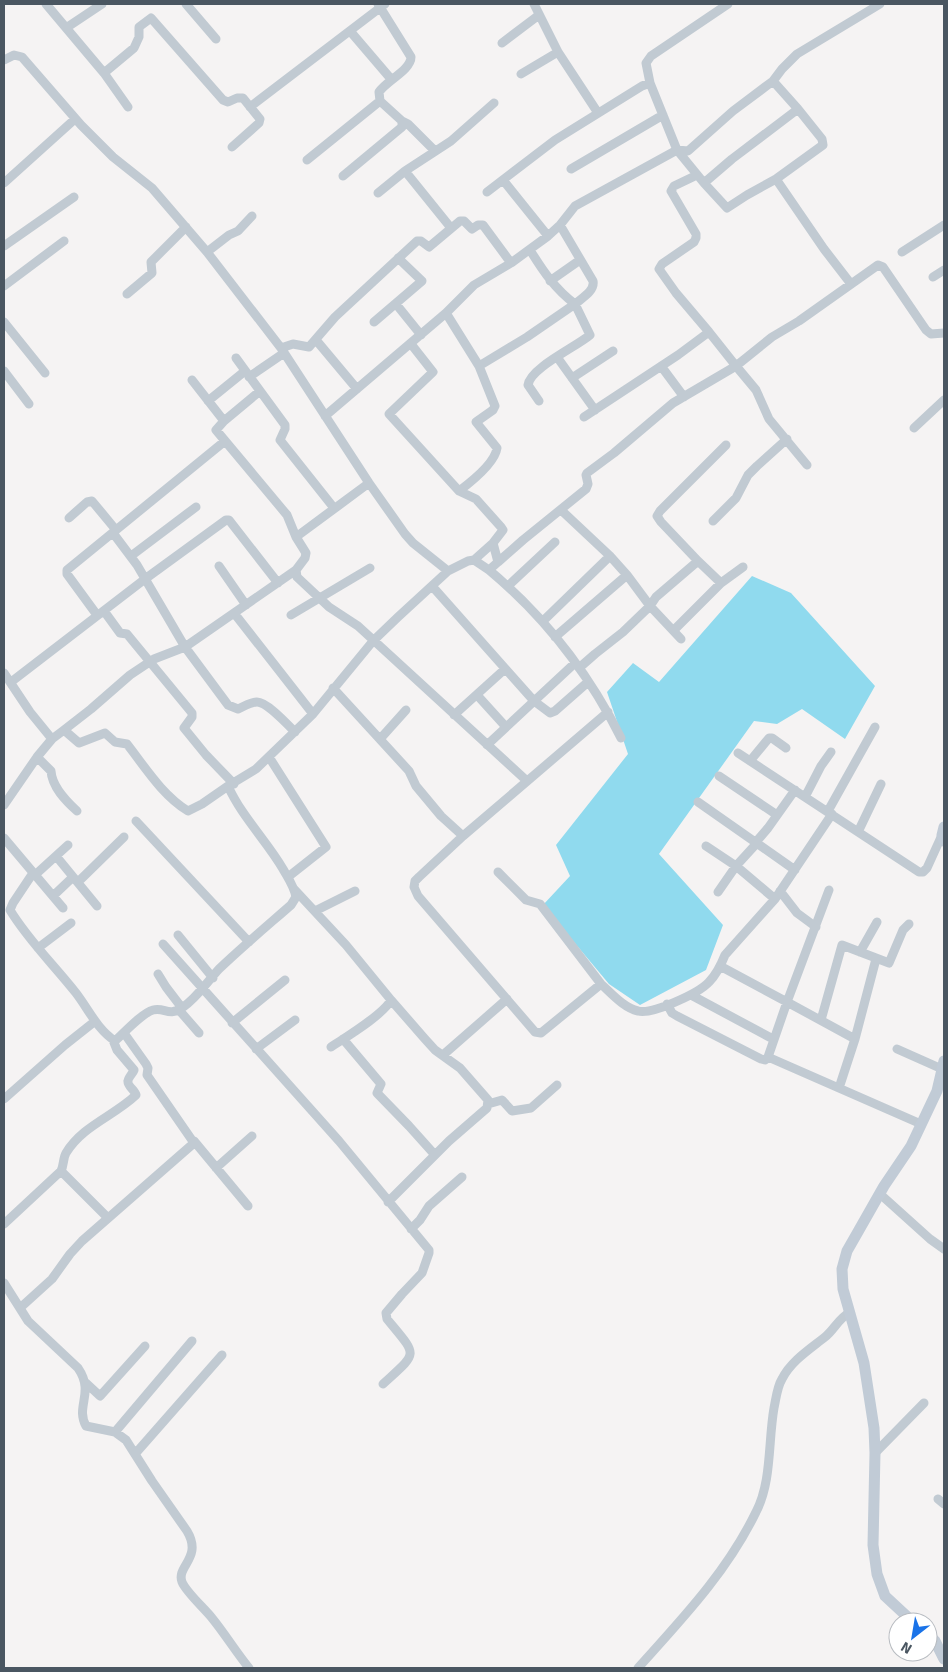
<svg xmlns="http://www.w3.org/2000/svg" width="948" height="1672" font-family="Signika,sans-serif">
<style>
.water{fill:#90daee}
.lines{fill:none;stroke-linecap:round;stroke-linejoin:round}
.street{stroke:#c1cad2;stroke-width:9}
.secondary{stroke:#c1cbd6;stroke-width:11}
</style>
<rect width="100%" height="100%" fill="#f5f3f3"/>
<path class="water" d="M752,576L791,593L875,686L845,739L802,709L777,724L754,721L659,854L723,925L706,970L640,1005L609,984L543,905L570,876L556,845L628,754L607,692L633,663L659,682Z"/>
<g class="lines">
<path class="street" d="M46,4L104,73L128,107
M186,4L216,39
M534,4L558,52L598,113
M728,4L651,56L646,63L650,83L677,150L704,183L732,159L798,109L773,81
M66,28L102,4
M350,31L391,79
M502,43L539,15
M4,60L14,55L22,57L81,125L113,157L152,188L207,252L281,348L369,483L405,534L413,543L448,571
M104,73L134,48L139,37V27L151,18L223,100L228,102L237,98H243L260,119L259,123L232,147
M521,74L558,52
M250,107L385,4
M798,109L822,139L823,145L776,179L824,249L851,284
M402,121L408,124L435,151
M307,160L380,101
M571,169L663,115
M405,171L451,228
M343,176L402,127V121L380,101L379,92C386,81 411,70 411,57L378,4
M503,180L548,236
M4,183L75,119
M704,183L727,208L747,195L776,179
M487,192L555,140L642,86L650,83
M378,193L405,171L451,141L494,103
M4,246L74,197
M207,252L229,235L238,231L252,216
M902,252L944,225
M933,277L944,270
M550,281L580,260
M4,286L64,241
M127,294L152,273L151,262L186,227
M396,304L421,335
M446,313L479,366L495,406L493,410L476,422L497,448C495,463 471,482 459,491
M4,322L45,373
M374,322L422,281L398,258
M316,340L357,389
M281,348L293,344L309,347L335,317L417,241H421L429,247L460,221H464L472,229L478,225H483L511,263
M557,357L595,410
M236,358L285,425V429L280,440L334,508
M479,366L527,337L575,304C555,289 543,271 530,250
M661,366L684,397
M4,371L29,404
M249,377L284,353
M572,378L613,351
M192,380L224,421L260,391
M208,401L245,371
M539,401L528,385C530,368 576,347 590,335L575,304C582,298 595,291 593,281L560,225
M325,416L446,313L474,285L511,263L548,236L560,225L575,206L677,150L688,151L733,111L773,81L782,69L797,54L880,4
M584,417L678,355L709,332L676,293L659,269L662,264L694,242L696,238V234L671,191L674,186L697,175
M224,421L216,430L287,515L296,537L306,553L305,558L296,570L297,577L329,607L358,626L527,781
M914,428L944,400
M807,465L769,419L756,390L736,366L772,337L799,321L878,265L883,267L926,330L931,334L944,333
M561,510L610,556L627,575L650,606L681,639
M69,518L87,502L92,501L116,530
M713,521L736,498L748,475L757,466L787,439
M113,533L137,565L185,647L228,705L238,709C243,707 251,702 257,702C267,702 287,724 295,732
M296,537L369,483
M131,556L196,507
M474,560L493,543
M698,561L721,583L743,567
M498,562L523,540L586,489L588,484L586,475L587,473L614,453L673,403L736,366L709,332
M219,566L246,605
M489,570C544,616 589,674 621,738
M432,586L534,701L550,713L555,711L588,682
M508,586L555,542
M104,611L120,633L127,634L192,713V717L184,728L206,755L234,784
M234,613L313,714
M97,615L67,574V570L225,441
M291,615L370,568
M543,621L610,556
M674,630L721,583
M555,637L627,575
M579,668L595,654L623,632L650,606L656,597L698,561L661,522L657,516L660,511L726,445
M4,673L30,712L52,739
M11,682L145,579L226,520H229L278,583
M333,688L409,771L416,786L441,816L463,836
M477,695L506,727
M454,715L505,669
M64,730L52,739L37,757L51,771C52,787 66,801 77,811
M380,739L406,710
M487,745L575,663
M738,753L919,872H923L927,868L942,835
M269,757L326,847L288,877
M750,761L769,738H772L786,748
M719,776L777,815
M228,786L202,804L188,811C162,795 145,767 127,744L115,742L105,733L79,743L64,730L91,709L130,675L154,659L185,647L296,570
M805,797L821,766L831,752
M698,802L795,870
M4,805L37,757
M828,811L875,727
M136,821L249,942
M858,832L881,784
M4,838L63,908
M756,842L768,828L795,790
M706,846L736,866L775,899
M56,856L97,906
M498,872L526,900L540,904L601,984L541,1033L535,1032L418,896L414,887L415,881L419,877L463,836L608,712
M33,873L13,903L10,910C28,940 54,965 76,993C89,1010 97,1029 115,1041C124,1033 142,1013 153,1010C165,1007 168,1017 182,1008C197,998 207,982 219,969C242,947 267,926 291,905L296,897C294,886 288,878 283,869C266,840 242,817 228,786L256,769L313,714L373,641L398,617L448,571L468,561L474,560L489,570L498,562L493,543L503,530L501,527L476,499L459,491L389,414L433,372L411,344
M35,875L68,845
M78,882L124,837
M294,889L346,945L391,1000C383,1015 346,1037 331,1047
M829,890L787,1002L855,1039
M780,891L797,913L816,927
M718,892L736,866L757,843
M53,896L73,877
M315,911L355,891
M178,935L213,978
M163,944L339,1141L429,1250V1253L422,1273L402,1294L386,1313L387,1319C418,1357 419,1351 383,1384
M38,948L71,923
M860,952L877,922
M720,966L787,1002L768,1057L921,1124
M158,974L166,987L182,1008
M601,984C612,994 624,1008 638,1011C652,1015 699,993 709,982C716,975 721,965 725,955L775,899L832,814
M691,995L773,1039
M667,1004L672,1013L677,1016L761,1059L765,1060L768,1057
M179,1010L199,1033
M821,1020L842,945L889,963L903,930L909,924
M232,1023L285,980
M343,1039L381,1084L377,1093L409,1126L435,1155
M256,1049L295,1020
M897,1049L942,1069
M443,1055L507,999
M839,1088L855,1039L876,959
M4,1099L65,1045L94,1022
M488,1104L502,1100L512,1111L531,1108L557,1085
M194,1141L248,1206
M216,1168L252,1136
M61,1171L108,1218
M880,1194L930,1239L944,1249
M388,1202L449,1141L487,1108L488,1100L460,1068L435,1050L425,1039L391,1000
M4,1224L61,1171C64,1165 63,1158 66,1153C82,1126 114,1116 136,1095C135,1090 127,1086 128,1081C128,1078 133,1073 134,1070L117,1050L113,1040
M411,1229L420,1220L429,1206L462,1177
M4,1283L28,1321L78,1368C95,1393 75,1406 86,1426L115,1432L126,1440L152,1481L187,1531C203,1558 176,1566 182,1582C186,1592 205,1609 212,1618C225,1634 236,1652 249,1668
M20,1308L52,1279L70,1254L82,1241L194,1143L147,1075L148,1068L146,1064L124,1033
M86,1383L100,1396L101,1395L145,1346
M115,1432L192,1341
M875,1453L924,1403
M135,1454L222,1355
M938,1499L944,1504
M638,1668C682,1619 727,1572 756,1512C772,1481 768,1442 774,1408C776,1399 777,1387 782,1379C791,1361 810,1349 825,1337C834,1330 839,1318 849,1313"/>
<path class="secondary" d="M944,827L942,835L944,841
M913,1622L885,1596L877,1574L873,1545L875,1453L874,1428L864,1363L843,1289L842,1269L847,1251L859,1230L884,1186L911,1146L937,1091L944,1061
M928,1635L935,1641L944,1659"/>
</g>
<rect width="948" height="1672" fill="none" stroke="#4a5661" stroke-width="10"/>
<g transform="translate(913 1637) rotate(211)"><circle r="24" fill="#ffffff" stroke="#b7bbc0"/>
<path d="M0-4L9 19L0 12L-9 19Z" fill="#1a73e8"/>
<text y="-8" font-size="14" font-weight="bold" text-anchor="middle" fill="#4a5661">N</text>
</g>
</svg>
